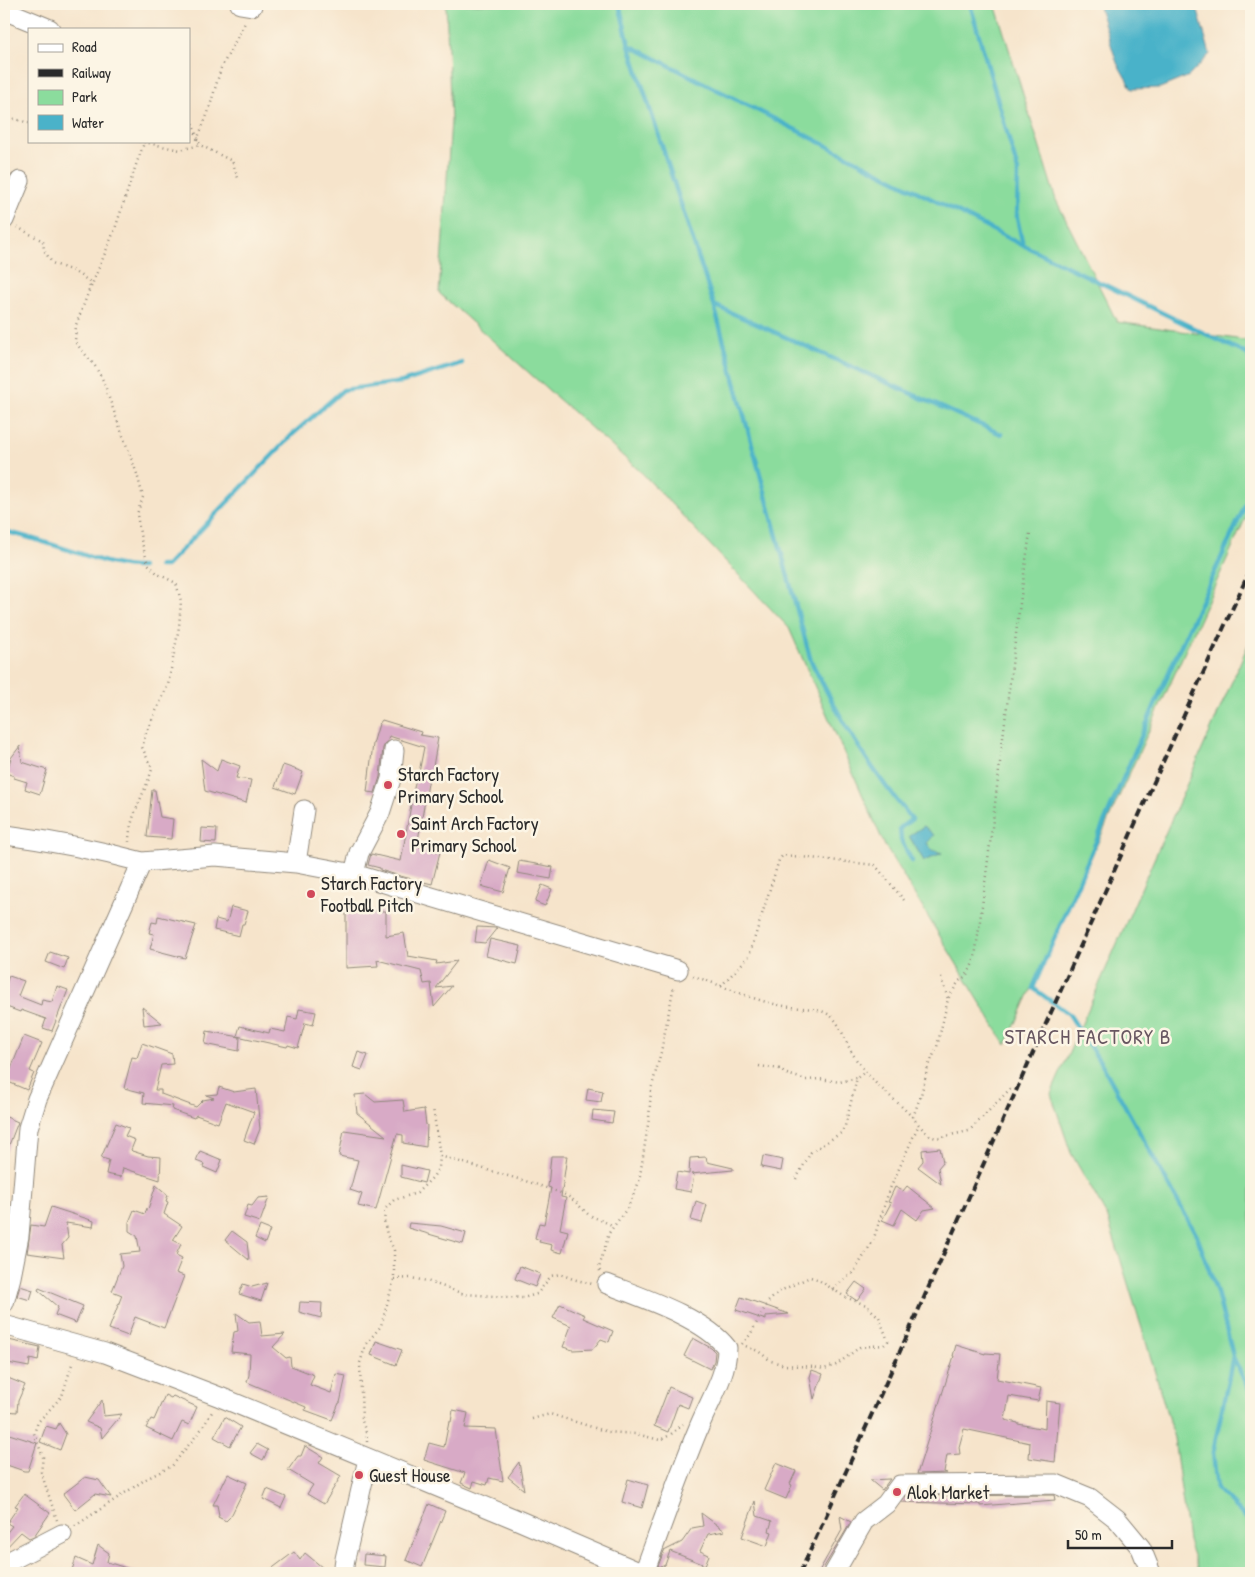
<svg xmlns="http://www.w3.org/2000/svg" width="1255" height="1577" font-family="'Patrick Hand',sans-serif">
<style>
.green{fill:#8bdc9d;stroke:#5b8464}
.water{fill:#4ab2c9;stroke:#3a6e7a}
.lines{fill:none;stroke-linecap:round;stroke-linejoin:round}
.stream{stroke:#4ab2c9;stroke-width:4.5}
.building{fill:#d8aac6}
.minor-casing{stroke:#90887b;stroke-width:21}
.path{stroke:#90887b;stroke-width:2.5;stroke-dasharray:1 4;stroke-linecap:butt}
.minor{stroke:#fff;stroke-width:19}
.rail{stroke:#2b2b2b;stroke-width:4;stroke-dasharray:8 4;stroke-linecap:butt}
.poi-dot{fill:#d1495b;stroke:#fcf5e5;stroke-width:2}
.labels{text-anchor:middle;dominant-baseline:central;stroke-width:5;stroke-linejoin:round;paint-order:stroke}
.poi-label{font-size:19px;fill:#2b2b2b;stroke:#fcf5e5;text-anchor:start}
.quarter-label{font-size:21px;letter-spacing:1px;fill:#685761;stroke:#fcf5e5}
</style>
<rect width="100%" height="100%" fill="#fcf5e5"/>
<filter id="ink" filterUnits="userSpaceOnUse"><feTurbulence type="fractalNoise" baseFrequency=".02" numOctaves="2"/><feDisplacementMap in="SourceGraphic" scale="10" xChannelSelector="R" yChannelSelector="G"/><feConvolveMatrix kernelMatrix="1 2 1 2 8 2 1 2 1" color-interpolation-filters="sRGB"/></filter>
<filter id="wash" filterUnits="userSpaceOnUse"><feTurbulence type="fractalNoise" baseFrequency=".0096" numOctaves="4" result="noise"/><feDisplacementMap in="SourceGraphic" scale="20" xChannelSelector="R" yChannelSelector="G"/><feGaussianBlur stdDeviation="1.12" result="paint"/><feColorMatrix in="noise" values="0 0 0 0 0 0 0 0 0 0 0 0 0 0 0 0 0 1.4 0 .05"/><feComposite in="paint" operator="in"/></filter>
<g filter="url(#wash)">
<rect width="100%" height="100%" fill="#f6e4cb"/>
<path class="green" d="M446,4H995L1056,200L1117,322L1251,341V506L1006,1045L885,846L789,628L642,473L439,293L451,121Z
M1251,638V1573H1199L1188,1541L1174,1438L1147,1345L1107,1216L1071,1153L1051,1094Z"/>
<path class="water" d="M1098,4H1196L1210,54L1189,76L1160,88L1132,89L1117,63Z
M924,826L934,835L927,843L932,850L942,853L924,861L909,836Z"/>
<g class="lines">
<path class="stream" d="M619,4L629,45L714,305L811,661C840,719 870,770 912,819L900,828L901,840L912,861
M970,4L1018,171L1017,218L1023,245L1251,356
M629,45L1022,245
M714,305L1001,434
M1248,354L1251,364
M1251,493L1176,656L1033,988L1069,1014L1104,1068L1197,1236L1217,1292L1233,1356L1213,1453L1217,1489L1251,1523
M4,531C28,537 51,544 75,552C97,559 119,568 142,567
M159,566H166L293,434L343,390L402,382L462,363
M1233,1357L1251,1394"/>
</g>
<g id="blocks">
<path class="building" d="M382,720L421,732L420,735L438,738L432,772H430L417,846L440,852L432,884L400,876L380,870V868L368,865L371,854L401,861L416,777L418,778L424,747L389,736L388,740L385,744L383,748L380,777L375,793L367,792L373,744L379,724Z
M20,746L22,762L47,770L40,794L25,789L27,782L14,778V776L6,773L11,758Z
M201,759L217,771L221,759L240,766L236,778L251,780L246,803L205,791Z
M283,765L303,772L295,794L275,787Z
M152,790H155L160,817L173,819L171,839L147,837Z
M202,828L217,829L216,843L201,842Z
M489,860L510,868L503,892L481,886Z
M519,861L553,867L551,879L517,873Z
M542,885L552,889L545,906L535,902Z
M231,907L248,911L244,924H242L239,936L214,930L216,919L227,922Z
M346,911H386V936L404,933L408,956L437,961L436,964L457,961L436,988L452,986L434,1007L431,983L424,984L421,971L377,960L378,966L346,968Z
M158,916L196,925L185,958L150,949L154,934L149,933L152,922L157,923Z
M477,927L497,928L485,943L475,942Z
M490,939L521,946L517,964L486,956Z
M50,952L68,958L64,969L46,962Z
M9,976L24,981L18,996L41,1005L42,1000L52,1002L57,986L68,990L52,1031L43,1028L46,1019L21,1010L20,1012L4,1006V988Z
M142,1007L162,1023L144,1025Z
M299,1009L316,1012L313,1025L305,1023L298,1048L288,1045L287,1047L237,1036L240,1026L269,1033L270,1029L285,1032L288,1017L297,1019Z
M207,1031L240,1037L239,1051L205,1044Z
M24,1036L42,1043L30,1071L34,1073L27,1090L6,1081Z
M142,1043L172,1054L173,1064L161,1065L155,1090H161V1094L196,1107L203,1100L214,1098L206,1095L217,1094L219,1087L234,1092L256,1089L260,1129L254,1144L244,1140L254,1112L226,1102L218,1123L196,1115L194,1118L172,1110L173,1106L143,1103L144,1093L124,1088L132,1057L137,1058Z
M358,1052L368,1055L362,1070L353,1067Z
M588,1088L603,1091L601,1102L586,1100Z
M365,1094L375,1102L403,1100L405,1112L424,1109L426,1125H427L426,1147L403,1143V1135L397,1134L376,1210L358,1206L362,1194L350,1190L358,1160L339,1156L344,1130L386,1136L357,1113L355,1095Z
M593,1110L614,1112L612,1123L592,1120Z
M4,1116L18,1122L4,1158Z
M116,1123L129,1128L125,1136L135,1140L131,1150L132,1151L148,1156L161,1157L160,1180L123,1168L121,1177L106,1174L109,1160L101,1158Z
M940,1148L943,1162L938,1168L941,1184L918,1167L923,1161L922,1150Z
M200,1151L222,1160L217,1173L203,1167L204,1164L196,1161Z
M551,1156H567L561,1197L566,1198L560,1229L568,1231L562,1253L551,1250L552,1245L539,1242L540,1240L535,1238L539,1223L544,1224L551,1188L548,1187Z
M763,1156L783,1160L781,1171L761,1167Z
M706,1157L707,1162L733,1168V1170L691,1174L694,1175L691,1192L674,1189L677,1172L689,1174L690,1158Z
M401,1165L427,1171L424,1183L401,1177Z
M156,1185L168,1195L166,1201L168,1202L164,1214L182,1226L173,1240L181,1244L176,1255L182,1258L176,1273L184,1276L164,1328L135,1317L128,1336L109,1329L122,1295L112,1291L122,1266L120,1254L140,1252L137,1236L129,1231V1222L134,1210L145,1214L147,1208L148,1209Z
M907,1186L935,1208L924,1210L917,1220L902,1209L894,1225L882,1220L891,1203L888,1202L895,1187L903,1191Z
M269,1197L260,1222L244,1217L248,1205L252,1206L258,1198Z
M696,1201L707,1205L702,1223L691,1220Z
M51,1207L94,1221L93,1227L66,1223L68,1238L62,1245L64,1258L27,1253L31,1225L44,1227Z
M409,1223L441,1226L466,1233L463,1244L408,1228Z
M260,1226L270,1230L265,1243L255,1238Z
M232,1231L247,1242L249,1260L225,1240Z
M520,1266L540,1274L535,1287L515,1279Z
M856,1282L866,1289L857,1301L847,1294Z
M267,1283L261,1301L239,1294L243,1284L252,1287Z
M20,1286L33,1290L30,1300L17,1296Z
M39,1288L83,1306L76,1323L55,1315L58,1307L38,1290Z
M741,1297L789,1314L766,1316V1320L736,1310Z
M300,1302L322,1303L321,1318L299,1312Z
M560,1304L585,1315L583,1318L613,1331L609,1342L601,1339L593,1349L573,1350L563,1347L571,1326L553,1318Z
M236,1313L249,1322L260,1321L262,1336L285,1334L273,1347L286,1358L290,1357L291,1366L314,1375L310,1385L331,1393L336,1374L346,1376L340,1403H339L332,1420L305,1410L306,1407L247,1382L249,1375L250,1354L231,1352L234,1332L238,1331Z
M693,1338L711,1348L715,1352L714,1361L710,1369L684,1356Z
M4,1339L40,1347L38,1361L30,1359L29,1367L8,1363V1360L4,1371Z
M376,1341L402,1350L396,1365L371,1355Z
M956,1345L985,1354V1353L1000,1354L997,1379L1041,1388L1038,1401L1009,1396L1005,1420L1018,1423V1424L1045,1429L1046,1401L1060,1403L1055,1462L1029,1458L1030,1443L964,1429L959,1447L960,1454L947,1455L944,1472L947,1473L917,1474L954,1356H953Z
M812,1370L823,1374L814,1399L810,1377Z
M8,1378L25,1385L18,1401L17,1412L6,1411Z
M669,1387L692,1397L688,1408L678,1404L668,1432L654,1426Z
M165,1395L171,1398L173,1396L197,1407L189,1425L182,1422L173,1441L146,1428L151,1419L154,1420Z
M102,1400L104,1416L122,1414L102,1438L100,1428L86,1422Z
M453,1410L468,1413L465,1428L496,1429L503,1481L489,1478L487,1485L474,1481L472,1488L461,1483L465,1473L424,1460L429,1443L444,1447L449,1422H451Z
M225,1417L241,1427L230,1446L214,1437Z
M59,1423L66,1434L60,1450L40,1442L46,1426L56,1429Z
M6,1433L37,1443L28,1471H24L4,1464V1440Z
M257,1444L268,1450L263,1460L250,1453Z
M305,1446L323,1457L319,1463L341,1476L324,1504L307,1494L313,1485L288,1470L298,1456H301Z
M519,1462L524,1490L508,1477Z
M776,1463L796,1471L790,1484L792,1485L786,1499L764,1490Z
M228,1474L247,1483L231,1516L226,1521L218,1517L219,1515L217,1505H213Z
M85,1477L99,1480L111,1497L95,1494L75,1510L63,1494Z
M628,1479L648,1485L642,1508L622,1502Z
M889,1479H890L882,1490L870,1480Z
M267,1489L286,1497L281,1508L263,1499Z
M24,1494L50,1513L34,1536L29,1538L21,1532L4,1550V1536L12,1526L7,1523L18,1507L15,1506Z
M906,1496L1054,1495L1055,1500L980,1506V1504L901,1502Z
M755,1501L757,1516L772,1521L769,1531L772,1532L767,1546L742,1537Z
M429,1504L445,1511L422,1567L406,1560Z
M701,1513L725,1531L708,1534L700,1551L709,1555L705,1565L670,1551L665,1565L661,1567L658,1566L664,1551L682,1542L692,1528L703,1526Z
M840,1516L851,1522L824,1567L823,1573H818L842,1530Z
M98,1545L109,1553L107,1562L136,1571L135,1573H71L76,1558L92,1565Z
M294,1552L300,1560L305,1553L323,1568L306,1570L303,1573H266Z
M364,1554L386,1556L385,1567L363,1565Z"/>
</g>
</g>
<g filter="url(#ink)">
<use href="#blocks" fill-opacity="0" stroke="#90887b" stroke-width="1"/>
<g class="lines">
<g class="minor-casing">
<path id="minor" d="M240,4L252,6V4
M4,7L11,13L50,29
M4,220L20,181
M6,835C52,841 97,850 142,862
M296,863L304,810
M354,874L359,853L380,813L391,779L394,750
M607,1284C643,1298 704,1318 727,1348C727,1375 709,1402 699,1427C679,1475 662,1524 644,1573
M4,1303L11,1277L19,1236L28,1128L37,1099L142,862L215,856L296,863L354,874L678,970
M4,1325L105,1353L220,1397L513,1518L641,1573
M4,1564L62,1534
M343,1573L345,1559L368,1459
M834,1573L864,1521L886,1504L900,1485L1056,1484L1090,1498L1117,1519L1141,1548L1151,1573"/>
</g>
<path class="path" d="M189,114L200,145L232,161L238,178
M4,116L29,123
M197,140L208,113L221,68L246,21
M139,141L180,150L200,145
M17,227L43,241L44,250L52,263L73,271L89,281L90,288L76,325L75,342L95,366L104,382L109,398L137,474L143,497L137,514L141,540L148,564L158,574L176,583L181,601L179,627L168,685L146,733L142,747L152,769C145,794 129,816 129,842
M91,287L115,229L136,165L144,143
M693,976C725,986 757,1003 791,1007C805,1009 823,1007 834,1019C841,1026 847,1046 854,1056C857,1061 861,1066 865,1071C879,1089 899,1102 914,1119C920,1126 928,1137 937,1138L969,1131L1012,1087
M941,978L948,999
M721,986L749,956L779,860L783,855L875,865L904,900
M759,1066L780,1069L784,1073L806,1080L820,1079L840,1082L857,1078
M913,1117L921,1095L928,1067L937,1047L948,999L959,981L966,976L971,968L975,957C995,816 1009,674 1030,533
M440,1156L532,1183L561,1193L571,1198L589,1215L614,1226
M796,1179L811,1152L841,1133L845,1126L857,1078L865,1072
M600,1271L599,1268L609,1233L628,1207L639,1182L649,1118L651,1090L661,1052L674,985
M394,1279L411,1278L427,1281L464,1294L523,1298L537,1294L551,1276L560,1274L573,1279L592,1284
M832,1289L854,1272L873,1241L889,1191L919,1124
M742,1344L750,1335L768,1302L780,1291L810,1277L817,1279L845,1297L866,1305L879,1317L888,1341L884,1345L860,1347L836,1365L824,1369L813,1367L785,1365L771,1361L758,1351L743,1345
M532,1419L550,1414L608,1432L636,1434L660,1440L670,1435L683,1424
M367,1442V1436L362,1421L360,1363L366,1344L381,1326L394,1279V1250L387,1235L384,1220L386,1208L394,1200L417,1193L433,1177L439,1167L440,1156L433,1108
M57,1520L41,1472L43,1457L34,1433L38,1422L62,1396L73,1361
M75,1526L146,1479L172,1466L203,1427L212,1412"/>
<use href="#minor" class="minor"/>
<path class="rail" d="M800,1573C952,1239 1098,902 1251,568"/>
</g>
</g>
<g class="poi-dot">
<circle cx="388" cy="785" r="5"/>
<circle cx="401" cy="834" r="5"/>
<circle cx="311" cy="894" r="5"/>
<circle cx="359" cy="1475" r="5"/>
<circle cx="897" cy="1492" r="5"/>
</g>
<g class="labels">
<g class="poi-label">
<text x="398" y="774">Starch Factory<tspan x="398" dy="22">Primary School</tspan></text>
<text x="411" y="823">Saint Arch Factory<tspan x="411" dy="22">Primary School</tspan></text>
<text x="321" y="883">Starch Factory<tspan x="321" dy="22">Football Pitch</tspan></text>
<text x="369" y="1475">Guest House</text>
<text x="907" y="1492">Alok Market</text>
</g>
<g class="quarter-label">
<text x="1088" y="1036">STARCH FACTORY B</text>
</g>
</g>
<rect width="1255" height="1577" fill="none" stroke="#fcf5e5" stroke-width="20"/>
<rect x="28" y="28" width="162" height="115" fill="#fcf5e5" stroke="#a8a49b"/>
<rect x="38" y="44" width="25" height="8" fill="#ffffff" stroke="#a8a49b"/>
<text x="72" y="52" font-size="15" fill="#2b2b2b">Road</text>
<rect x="38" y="69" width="25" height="8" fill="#2b2b2b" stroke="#a8a49b"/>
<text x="72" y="78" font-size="15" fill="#2b2b2b">Railway</text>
<rect x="38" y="90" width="25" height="15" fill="#8bdc9d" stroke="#a8a49b"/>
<text x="72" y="102" font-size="15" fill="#2b2b2b">Park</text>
<rect x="38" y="115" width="25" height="15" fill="#4ab2c9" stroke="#a8a49b"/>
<text x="72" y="128" font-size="15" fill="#2b2b2b">Water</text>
<path d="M1068 1540v8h104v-8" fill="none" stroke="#2b2b2b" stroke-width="2.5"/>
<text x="1075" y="1540" font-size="15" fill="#2b2b2b" stroke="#fcf5e5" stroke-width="4" paint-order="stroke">50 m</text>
</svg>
